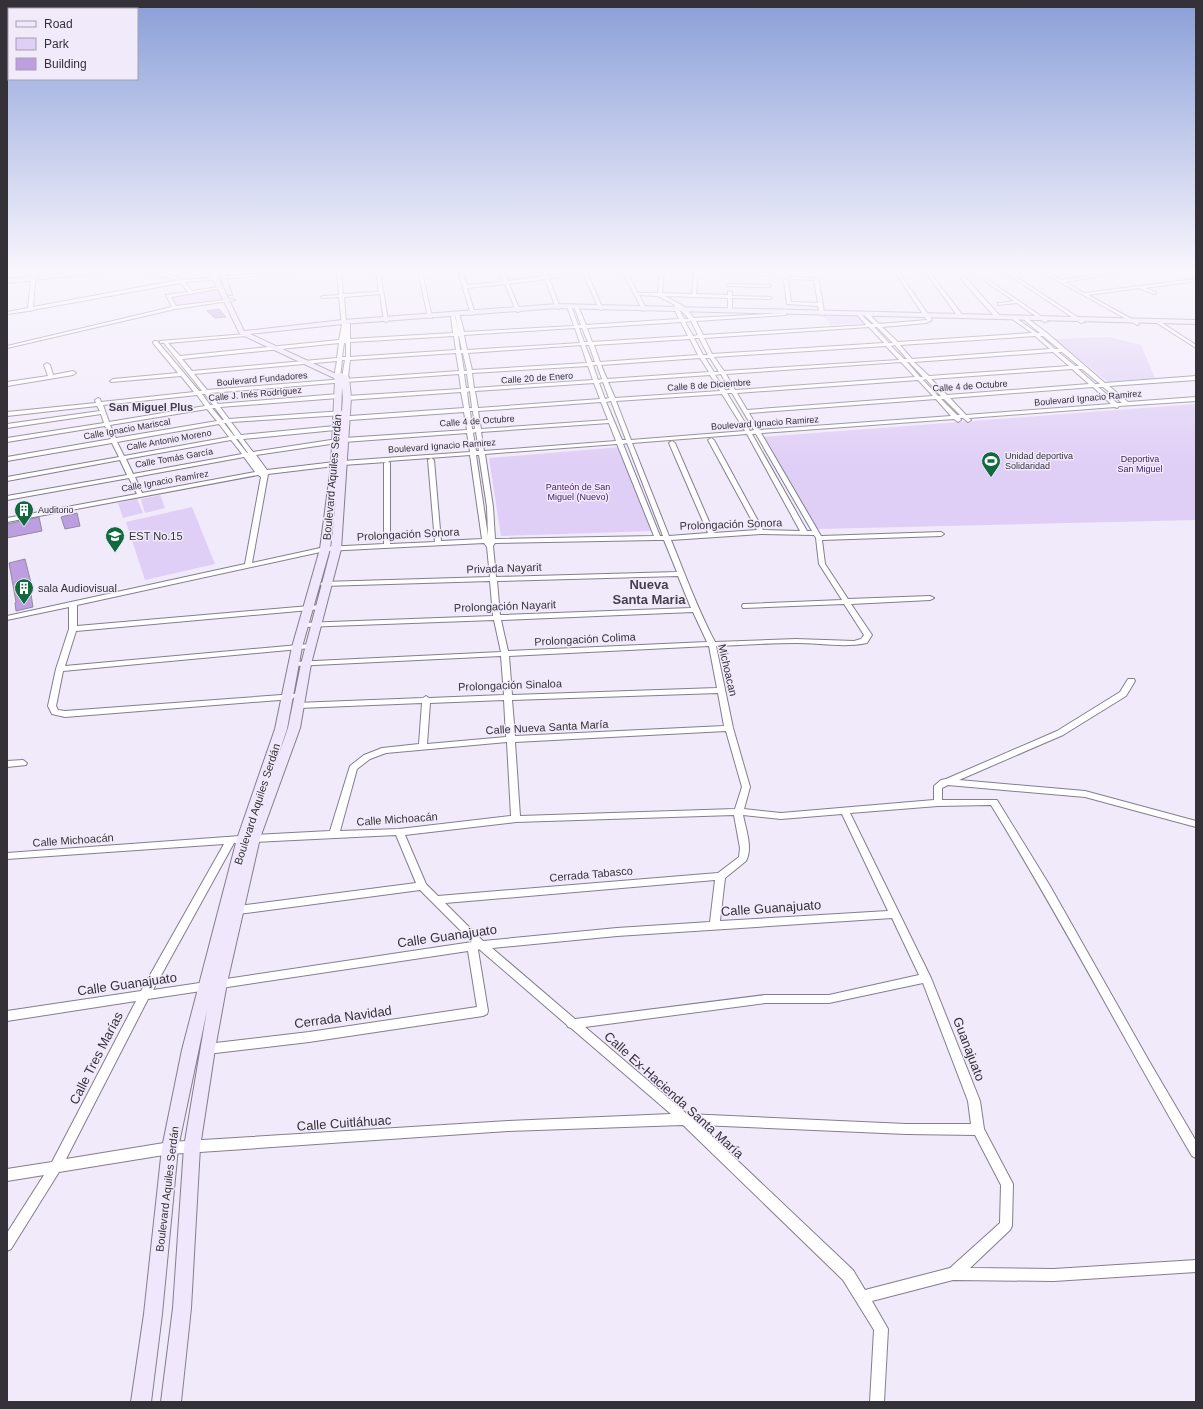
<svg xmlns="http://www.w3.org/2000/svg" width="1203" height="1409" font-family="Arial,sans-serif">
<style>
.green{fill:#dfcef6}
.building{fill:#bd9fe1;stroke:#918b9a}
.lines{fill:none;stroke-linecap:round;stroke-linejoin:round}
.street-casing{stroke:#847e8d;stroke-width:2}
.secondary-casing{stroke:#847e8d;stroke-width:2}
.street{fill:#fff;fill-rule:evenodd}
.secondary{fill:#f1e7fc;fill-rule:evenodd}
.labels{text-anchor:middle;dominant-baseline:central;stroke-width:3;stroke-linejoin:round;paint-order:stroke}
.far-street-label{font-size:9px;fill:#343138;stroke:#f1eafb}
.far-poi-label{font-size:9px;fill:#343138;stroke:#f1eafb;text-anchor:start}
.far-park-label{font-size:9px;fill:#401764;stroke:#f1eafb}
.far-quarter-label{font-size:11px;font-weight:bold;fill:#453f4c;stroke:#f1eafb}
.street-label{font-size:11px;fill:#343138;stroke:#f1eafb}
.poi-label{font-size:11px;fill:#343138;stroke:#f1eafb;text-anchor:start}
.quarter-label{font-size:13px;font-weight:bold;fill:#453f4c;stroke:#f1eafb}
.near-street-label{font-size:13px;fill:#343138;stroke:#f1eafb}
</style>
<rect width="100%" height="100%" fill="#f1eafb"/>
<path class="green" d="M217,289L223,299L178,306L170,297Z
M822,315L857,316L865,323L831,325Z
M1109,337L1141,345L1155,378L1108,382L1054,339Z
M1196,404V520L817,529L761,437Z
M620,447L653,531L501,536L489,458Z
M160,495L165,508L145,513L141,499Z
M137,499L143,513L123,518L118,503Z
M192,507L215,564L145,580L126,522Z"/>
<path class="building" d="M219,309L226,317L215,318L207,311Z
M77,513L80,526L65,529L61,517Z
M39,517L42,531L7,538V524Z
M25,559L32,587L30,588L33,607L16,611L15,603L16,602L9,563Z"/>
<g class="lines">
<g class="street-casing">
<path id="street" d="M32,271H36L33,307L179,280L143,272L142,271H148L180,278L183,280L289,271H300L298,272L185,282L192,291L226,286L228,287L171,297L176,306L233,299L235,300L175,309L7,348V346L172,307L166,295L188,292L181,283L32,310L30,311H28L7,314V312L28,308Z
M337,271H341L343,294L379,292L376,271H380L388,321L386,322L384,321L380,294L344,297L346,323L350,324V339L453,333L451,316L453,315L455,316L459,333L455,313L457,312L459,313L464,332L574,326L567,306L569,305L571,306L578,325H581L574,306L576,305L578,306L586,325L679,319L674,308L675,305L658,296L639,295L647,310L643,311L622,271H626L638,293H658L660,271H664L662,293L692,294L694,271H698L696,294L728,295V292L730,291L732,292V296L770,297L772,298L770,299L732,298V310L730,311L728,310V298L665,296L685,307L694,318L785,313L787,314L785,315L696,321L703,335L866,325L856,313L858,312L871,324H874L863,314V312H867L879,324L927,320L894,271H898L932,320L926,323L882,327L898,342L1032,333L1011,318V316H1013L1037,333H1040L1022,318V316H1024L1047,333L1105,383L1196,376V380L1109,386L1128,402L1196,397V401L1119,406L1117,408L1115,407L969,418L971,420L968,422L963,418H960L961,420L958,422L954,419L761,433L821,536L941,532L944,534L941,536L822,540L825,564L848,599L930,596L934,598L930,600L851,604L872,635L867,643C844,648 819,643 796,643C770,643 743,645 716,646L733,728L750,787L744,809L781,813L934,800V786L941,780L946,779L1057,731L1120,692L1128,679H1134L1135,681L1126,696L1063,735L959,780L1085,791L1196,821V827L1085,797L948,785L942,788V800H997L1050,886L1149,1061L1196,1141V1158L1192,1156C1124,1040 1062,920 991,805L938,806L850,813L931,978L980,1101L984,1129L1013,1184L1012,1226L1010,1230L970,1268L1054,1269L1196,1260V1272L1054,1281L953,1280L872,1301L888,1329L884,1402H870L874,1330L843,1280L683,1125L508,1131L170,1154L59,1172L11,1249L7,1251V1233L44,1175L7,1181V1169L52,1162L136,1001L7,1021V1011L141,991L224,844L7,859V853L254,835L330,831L350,766L364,755L382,748L419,744L422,703L299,708L295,705L296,703L423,698L426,696L429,698L504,695L501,656L294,666L290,664L294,662L501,652L494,620L303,627L299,625L303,623L493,616L490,581L323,586L320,584L323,582L490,577L487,547L484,543L325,551L77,605V626L321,605L325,607L321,609L76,631L65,666L310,644L314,646L310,648L63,671L56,706L58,710L65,711L295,694L296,696L292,699L65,717L52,714L48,706L56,669L69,629V607L7,620V616L245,564L261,477L258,475L7,522V518L137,494L129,478L7,500V496L127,475L120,460L7,481V477L119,457L112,443L7,461V457L111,439L105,426L7,442V438L104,423L101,414L7,428V424L100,411L97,406L7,416V412L96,403L95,400L98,398L100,399L101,402L194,392L181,376L111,382L110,381L113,379L178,373L153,343V342L155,341H157L199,391H202L164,343H160V341L246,334L248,335L246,336L168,343L180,356L339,340L342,325L339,297L323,298L321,297L323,296L339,295ZM678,307L689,319H684ZM691,321L698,335L693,336L685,322ZM681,322L688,336L592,342L587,328ZM869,327L884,343L712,354L704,338ZM874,327H877L893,343H889ZM575,328L580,343L467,350L464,335ZM579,328H582L588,342H584ZM454,336L456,350L350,357V342ZM458,336H459L462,350H460ZM1035,336L1050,349L912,359L900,345ZM1040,336H1043L1059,349H1055ZM694,338H699L708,355H703ZM690,339L698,355L600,362L594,345ZM339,343L337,358L192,371L182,359ZM344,343H346V357H342ZM581,345L587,363L472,370L468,353ZM585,345H589L595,362H592ZM895,345L907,359H904L891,346ZM886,346L899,360L724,371L714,357ZM1053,352L1069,366L929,376L914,362ZM1058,352H1062L1079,366H1075ZM456,353L459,371L345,379L348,377L350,360ZM461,353H463L467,371H464ZM700,358L709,372L607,379L601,365ZM705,358H710L719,372H714ZM342,360H345L342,377L345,379L207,390L194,374L337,361L334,377L337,379L340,377ZM901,362L915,377L735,390L726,374ZM907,362H909L923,377H920ZM593,365H597L602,379L598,380ZM588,366L593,380L474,388L472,373ZM1072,369L1089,384L947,395L931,379ZM1078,369H1082L1100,384H1095ZM459,374L461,389L347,396L344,398L347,400L461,392L464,408L336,417L333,419L336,421L464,412L467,430L344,438L253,452L243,439L335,430L338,428L335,426L241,435L231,422L343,415L346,413L343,411L229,419L220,407L338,398L341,396L338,394L218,404L210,393L346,382ZM464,374H467L469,388H466ZM721,374L730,390H725L715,375ZM710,375L720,391L615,398L608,382ZM926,379L941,396H938L923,380ZM918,380L933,396L747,410L737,393ZM603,382L609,398L605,399L599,383ZM594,383L600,399L478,408L475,391ZM1093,387L1111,404L966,415L950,398ZM1098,387H1103L1122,403H1117ZM470,391L472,408H469L467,392ZM727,393H732L754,430L750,431ZM202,394H205L213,405H210ZM722,394L745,431L631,440L616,401ZM197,395L205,406L109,422L103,405ZM936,399L951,416L759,430L749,413ZM941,399H944L960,415H957ZM611,401L626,440H622L606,402ZM601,402L608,420L481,429L478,411ZM212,408H215L224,420H222ZM207,409L217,421L116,438L110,425ZM470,411H473L475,429H472ZM224,423H226L235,436H234ZM609,423L616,441L484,451L481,432ZM219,424L229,437L124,456L117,442ZM476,432L479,451H476L473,433ZM467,433L470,452L343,461L267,470L256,455L344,442ZM747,434L800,531L763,530L714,440L711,438L708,440L757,530L714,533L675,443L672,441L669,443L708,533L669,536L632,443ZM752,434H756L812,531H807ZM236,439H238L248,453H247ZM231,440L242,454L133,474L126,459ZM627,443L663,536H660L623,444ZM617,444L654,536L495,539L493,507L485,454ZM470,455L482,539L441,541L434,460L431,458L428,460L435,542L390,544V463L388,461ZM476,455H479L487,507L488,536ZM244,457L255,472L142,493L135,477ZM386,462L384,463V544L325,547L252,563L268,474L343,465ZM761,534L814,535L816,538L819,564L842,600L746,604H743L742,606L743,608L844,604L864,635L861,639L854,641L796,639L715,642C697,608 685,574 671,540ZM656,540H664L677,572L496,577L493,546L495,543ZM678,576L691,608L500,615L497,581ZM693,612L707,642L508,651L501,620ZM709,646L717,688L512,695L509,656ZM718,693L724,726L515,736L512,700ZM504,700L506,737L427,744L430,703ZM726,731L742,787L735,809L520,816L515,742ZM507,742L511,816L399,829L340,831L357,769L370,759L386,753ZM842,814L888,911L720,921L725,878L746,861C753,848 746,830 743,815L781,819ZM734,815L740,848L739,857L718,873L438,896L426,884L405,835L516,822ZM396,835L416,883L238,906L235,907L233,910L235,913L238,914L420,890L472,942L153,990L234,843ZM715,880L710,922L617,928L483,941L445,903ZM892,918L919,975L829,995H765L575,1019L492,948L617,936ZM479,949L567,1025L568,1027L571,1028L671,1114L508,1121L170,1142L66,1159L148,999L468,951L477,1007L309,1032L207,1044L203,1046L202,1049L203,1052L207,1054L309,1042L483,1016L487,1014L488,1011L478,950ZM923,983L968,1101L971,1124H906L687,1114L585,1027L765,1003H829ZM700,1125L906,1134L975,1135L1001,1185L1000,1223L950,1268L865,1290L853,1270Z
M418,271H422L432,318L428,317Z
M458,271H462L467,285L503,282L499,271H503L508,281L544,276L542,271H546L548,276L582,271H591L590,272L587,273L603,309L601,310L599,309L583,273L549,278L560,308L558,309L556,308L545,279L509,284L520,311L518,312L516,311L505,284L467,288L475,314L471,315Z
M925,271H929L963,316V318H959Z
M971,271H975L1048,321L1044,322L1017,303L998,305V303H1000L1014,301Z
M1003,271H1007L1085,322L1081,323Z
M1040,271H1044L1061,280L1120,271H1127L1065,282L1084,293L1196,279V281L1145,288L1156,292V293L1154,294L1139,288L1088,295L1139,323V324L1137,325Z
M729,272L768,273L770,274L768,275L727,274V273Z
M791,277L818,278L823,305L824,315L820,314L818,306L787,304L784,280ZM792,279L814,280L818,303L791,302L788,281Z
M961,277H965L999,315V317H995L961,279Z
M729,284L769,285L771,286L769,287L727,286V285Z
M1159,321L1196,345V348L1157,323V322Z
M47,363L50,365L53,375L73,371L76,373L73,375L7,386V382L48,376L44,365Z
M23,760L27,763L26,765L7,767V761Z"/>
</g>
<g class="secondary-casing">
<path id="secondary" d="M89,271H104L101,273L7,283V279Z
M209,271H215L244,331L343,320L558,304L1196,320V324L558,308L343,324L250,334L336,374L341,373L349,377L351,398L341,549L311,664L300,728L260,838L227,983L215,1049L200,1147L191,1308L181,1402H161L173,1308L184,1147L207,1010L178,1148L162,1314L151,1402H131L144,1314L162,1148L182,1050L237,839L275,729L292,647L320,549L331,466L335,381L334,378L240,334ZM342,387L343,398L340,437ZM336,497L331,549L301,664L288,728L272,774L287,729L302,647L330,549Z
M218,271H224L232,295L227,294Z"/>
</g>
<use href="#street" class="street"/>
<use href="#secondary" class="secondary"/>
</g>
<linearGradient id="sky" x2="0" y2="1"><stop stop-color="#8a9fd8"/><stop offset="0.58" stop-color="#f9f6fd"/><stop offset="1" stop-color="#f9f6fd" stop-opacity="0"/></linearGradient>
<rect width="1203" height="468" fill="url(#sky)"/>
<defs>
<g id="stadium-pin" transform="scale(1)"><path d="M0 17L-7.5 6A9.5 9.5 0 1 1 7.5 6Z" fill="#116a3d" stroke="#f1eafb"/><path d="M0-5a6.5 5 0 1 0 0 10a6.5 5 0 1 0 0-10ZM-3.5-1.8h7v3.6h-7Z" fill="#fff"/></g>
<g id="building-pin" transform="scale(1)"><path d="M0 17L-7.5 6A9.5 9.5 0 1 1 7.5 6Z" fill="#116a3d" stroke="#f1eafb"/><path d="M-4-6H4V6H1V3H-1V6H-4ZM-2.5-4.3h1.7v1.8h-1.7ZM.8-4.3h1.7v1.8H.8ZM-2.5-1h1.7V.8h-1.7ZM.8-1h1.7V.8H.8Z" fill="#fff"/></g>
<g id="school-pin" transform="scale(1)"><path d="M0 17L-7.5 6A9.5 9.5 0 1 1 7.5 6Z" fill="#116a3d" stroke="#f1eafb"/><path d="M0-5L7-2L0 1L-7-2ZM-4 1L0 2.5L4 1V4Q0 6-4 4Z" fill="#fff"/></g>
</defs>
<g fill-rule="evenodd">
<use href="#stadium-pin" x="991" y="461"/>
<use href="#building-pin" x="24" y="510"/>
<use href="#school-pin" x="115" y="536"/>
<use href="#building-pin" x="24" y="588"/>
</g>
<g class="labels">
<g class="far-street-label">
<text transform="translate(537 378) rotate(-4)">Calle 20 de Enero</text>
<text transform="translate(262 379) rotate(-5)">Boulevard Fundadores</text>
<text transform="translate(709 385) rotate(-4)">Calle 8 de Diciembre</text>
<text transform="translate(970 386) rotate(-4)">Calle 4 de Octubre</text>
<text transform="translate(255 394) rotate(-5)">Calle J. Inés Rodríguez</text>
<text transform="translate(1088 398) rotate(-5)">Boulevard Ignacio Ramirez</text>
<text transform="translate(477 421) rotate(-4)">Calle 4 de Octubre</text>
<text transform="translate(765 423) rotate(-4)">Boulevard Ignacio Ramirez</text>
<text transform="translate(127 429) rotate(-10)">Calle Ignacio Mariscal</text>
<text transform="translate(169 440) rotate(-10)">Calle Antonio Moreno</text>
<text transform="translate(442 446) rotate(-4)">Boulevard Ignacio Ramirez</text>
<text transform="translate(174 458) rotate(-10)">Calle Tomás García</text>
<text transform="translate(165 481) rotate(-10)">Calle Ignacio Ramírez</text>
</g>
<g class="far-poi-label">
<text x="1005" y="456">Unidad deportiva<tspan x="1005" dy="10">Solidaridad</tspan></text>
<text x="38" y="510">Auditorio</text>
</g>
<g class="far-park-label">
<text x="1140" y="459">Deportiva<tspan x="1140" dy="10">San Miguel</tspan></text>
<text x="578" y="487">Panteón de San<tspan x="578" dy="10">Miguel (Nuevo)</tspan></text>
</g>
<g class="far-quarter-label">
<text x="151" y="407">San Miguel Plus</text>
</g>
<g class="street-label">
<text transform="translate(332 477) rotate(-85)">Boulevard Aquiles Serdán</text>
<text transform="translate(731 524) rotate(-2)">Prolongación Sonora</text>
<text transform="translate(408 534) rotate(-3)">Prolongación Sonora</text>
<text transform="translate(504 568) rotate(-2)">Privada Nayarit</text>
<text transform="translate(505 606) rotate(-2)">Prolongación Nayarit</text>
<text transform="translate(585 639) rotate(-3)">Prolongación Colima</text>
<text transform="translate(728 670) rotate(77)">Michoacan</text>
<text transform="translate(510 685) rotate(-2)">Prolongación Sinaloa</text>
<text transform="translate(547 727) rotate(-3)">Calle Nueva Santa María</text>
<text transform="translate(257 804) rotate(-72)">Boulevard Aquiles Serdán</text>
<text transform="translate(397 819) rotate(-4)">Calle Michoacán</text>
<text transform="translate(73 840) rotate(-4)">Calle Michoacán</text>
<text transform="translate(591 874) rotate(-5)">Cerrada Tabasco</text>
<text transform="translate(167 1189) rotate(-83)">Boulevard Aquiles Serdán</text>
</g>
<g class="poi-label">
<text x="129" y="536">EST No.15</text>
<text x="38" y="588">sala Audiovisual</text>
</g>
<g class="quarter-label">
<text x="649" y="584">Nueva<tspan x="649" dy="15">Santa Maria</tspan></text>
</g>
<g class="near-street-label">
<text transform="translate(771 908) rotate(-4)">Calle Guanajuato</text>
<text transform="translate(447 936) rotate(-8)">Calle Guanajuato</text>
<text transform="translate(127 984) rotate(-8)">Calle Guanajuato</text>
<text transform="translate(343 1017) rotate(-8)">Cerrada Navidad</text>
<text transform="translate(969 1049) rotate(69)">Guanajuato</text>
<text transform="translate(96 1058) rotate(-63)">Calle Tres Marías</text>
<text transform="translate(674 1095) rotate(42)">Calle Ex-Hacienda Santa María</text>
<text transform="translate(344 1123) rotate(-4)">Calle Cuitláhuac</text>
</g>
</g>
<rect width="1203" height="1409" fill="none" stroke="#343138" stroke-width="16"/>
<rect x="8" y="8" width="130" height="72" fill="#f1eafb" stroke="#a5a0ad"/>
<rect x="16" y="21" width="20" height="6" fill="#f1e7fc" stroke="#a5a0ad"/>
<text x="44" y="28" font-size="12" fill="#343138">Road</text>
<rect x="16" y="38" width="20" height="12" fill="#dfcef6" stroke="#a5a0ad"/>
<text x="44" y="48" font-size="12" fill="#343138">Park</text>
<rect x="16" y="58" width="20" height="12" fill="#bd9fe1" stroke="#a5a0ad"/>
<text x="44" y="68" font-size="12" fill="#343138">Building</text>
</svg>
